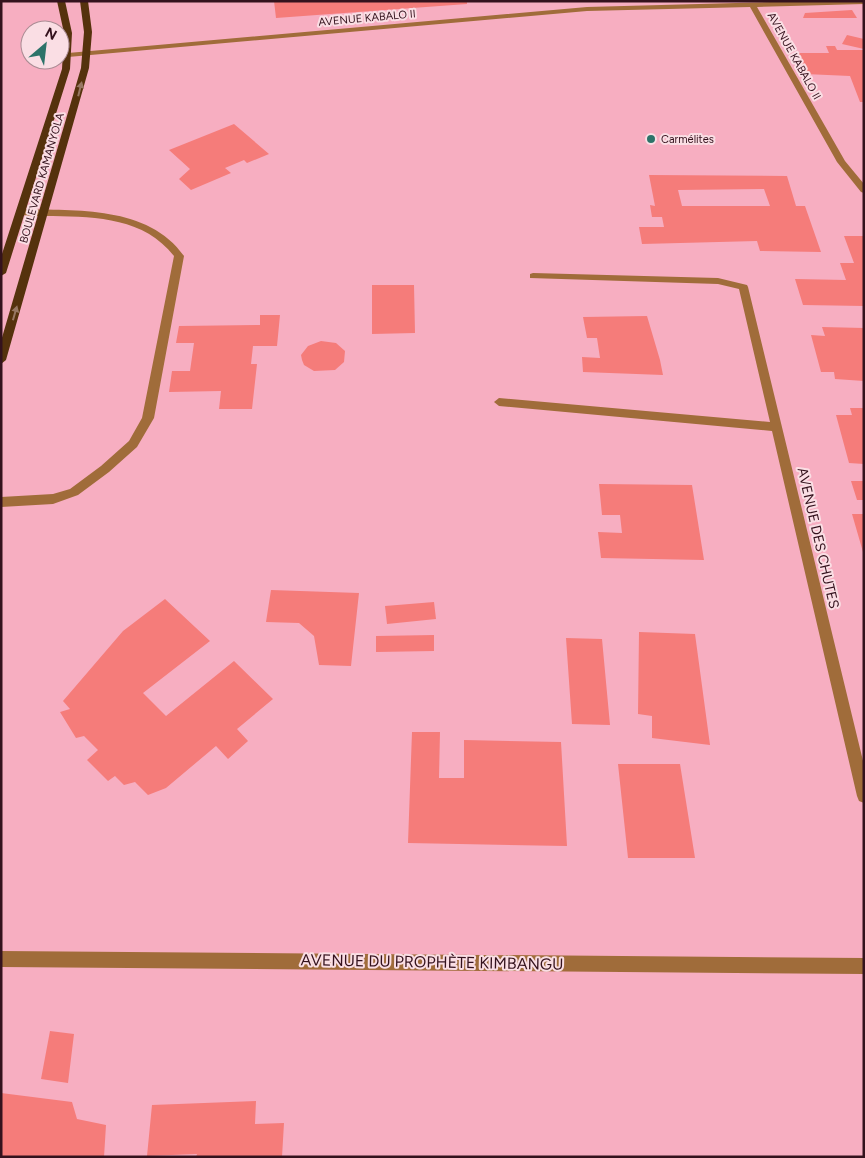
<svg xmlns="http://www.w3.org/2000/svg" width="865" height="1158" font-family="Figtree,sans-serif">
<style>
.building{fill:#f57c7a;fill-rule:evenodd}
.lines{fill:none;stroke-linecap:round;stroke-linejoin:round}
.minor{fill:#a06c3a;fill-rule:evenodd}
.major{fill:#55320d;fill-rule:evenodd}
.oneway{fill:#977763}
.poi-dot{fill:#2d7369;stroke:#fadee4;stroke-width:2}
.labels{text-anchor:middle;dominant-baseline:central;stroke-width:4;stroke-linejoin:round;paint-order:stroke}
.far-street-label{font-size:11px;fill:#34121d;stroke:#fadee4}
.far-poi-label{font-size:11px;fill:#34121d;stroke:#fadee4;text-anchor:start}
.street-label{font-size:14px;fill:#34121d;stroke:#fadee4}
.near-street-label{font-size:16px;fill:#34121d;stroke:#fadee4}
</style>
<rect width="100%" height="100%" fill="#f7aec1"/>
<path class="building" d="M274,1H467V4L276,18Z
M852,10L857,18H803L805,13Z
M847,35L864,39V49L842,44Z
M826,46H835L837,50H864V102H860L850,76L805,74L796,53H829Z
M234,124L269,154L247,163L244,160L225,168L231,173L191,190L179,179L190,169L169,150Z
M649,175L787,176L796,206H805L821,252L760,251L757,241L642,244L639,227H664L662,217H652L650,205L655,206ZM764,189L770,206H682L678,190Z
M844,236H864V306L803,305L795,279L846,280L840,263H854Z
M372,285H414L415,333L372,334Z
M260,315H280L277,346H253L251,364H257L252,409H219L221,391L169,392L172,371H190L194,343H176L179,326L260,325Z
M647,316L660,360L663,375L583,372L582,357L600,358L597,338H587L583,317Z
M822,327L864,328V381L835,379L834,372H821L811,335L825,336Z
M321,341L336,343L345,351L344,362L335,370L314,371L304,365L302,360L301,355L308,346Z
M850,408H864V464L849,463L836,415H852Z
M851,481H864V500H857Z
M599,484L692,485L704,560L601,558L598,532L622,533L620,515H602Z
M852,514H864V552H863Z
M271,590L359,593L351,666L319,665L314,636L299,623L266,622Z
M165,599L210,641L143,693L166,716L234,661L273,699L237,729L248,741L228,759L216,746L166,788L148,795L135,782L124,785L115,776L108,781L87,760L98,750L84,736L76,738L60,712L70,709L63,701L123,631Z
M434,602L436,619L387,624L385,606Z
M639,632L695,634L710,745L652,738V716L638,714Z
M434,635V651L376,652V636Z
M566,638L602,639L610,725L572,724Z
M412,732H440L439,778H464V740L561,742L567,846L408,843Z
M618,764H680L695,858H628Z
M50,1031L74,1034L68,1083L41,1079Z
M1,1093L72,1102L77,1119L106,1125L104,1157H1Z
M256,1101L255,1124L284,1123L282,1157H196L197,1154L147,1156L152,1105Z"/>
<g class="lines">
<path class="minor" d="M805,1H864V4L757,7L845,161L864,184V193L861,192L837,162L750,7L587,11L68,57L64,55L68,53L587,7Z
M21,209C76,211 148,205 184,256L154,418L137,447L109,472L78,495L53,504L1,507V497L53,494L70,489L101,466L129,441L142,418L174,256C144,218 98,217 53,216C41,216 29,217 18,214L16,212Z
M533,273L718,278L747,285L748,287L864,765V803L859,801L857,796L772,431L499,406L494,402L499,398L770,422L739,289L718,284L530,278V274Z
M1,951L864,958V974L1,967Z"/>
<path class="major" d="M57,1H65L72,33L70,69L6,273L1,276V257L62,69L64,33Z
M80,1H88L92,32L89,68L6,360L1,364V341L81,68L84,32Z"/>
</g>
<defs><path id="oneway-solid" d="M-6-.8H1V-3.2L6.5 0L1 3.2V.8H-6Z" transform="scale(1.25)"/></defs>
<g class="oneway">
<use href="#oneway-solid" transform="translate(80 89) rotate(-76)"/>
<use href="#oneway-solid" transform="translate(15 313) rotate(-74)"/>
</g>
<circle class="poi-dot" cx="651" cy="139" r="5"/>
<g class="labels">
<g class="far-street-label">
<text transform="translate(367 18) rotate(-5)">AVENUE KABALO II</text>
<text transform="translate(794 56) rotate(61)">AVENUE KABALO II</text>
<text transform="translate(42 178) rotate(-74)">BOULEVARD KAMANYOLA</text>
</g>
<g class="far-poi-label">
<text x="661" y="139">Carmélites</text>
</g>
<g class="street-label">
<text transform="translate(818 538) rotate(77)">AVENUE DES CHUTES</text>
</g>
<g class="near-street-label">
<text transform="translate(432 962) rotate(1)">AVENUE DU PROPHÈTE KIMBANGU</text>
</g>
</g>
<rect width="865" height="1158" fill="none" stroke="#34121d" stroke-width="5"/>
<g transform="translate(45 45) rotate(28)"><circle r="24" fill="#fadee4" stroke="#ab8c94"/>
<path d="M0-4L9 19L0 12L-9 19Z" fill="#2d7369"/>
<text y="-8" font-size="14" font-weight="bold" text-anchor="middle" fill="#34121d">N</text>
</g>
</svg>
